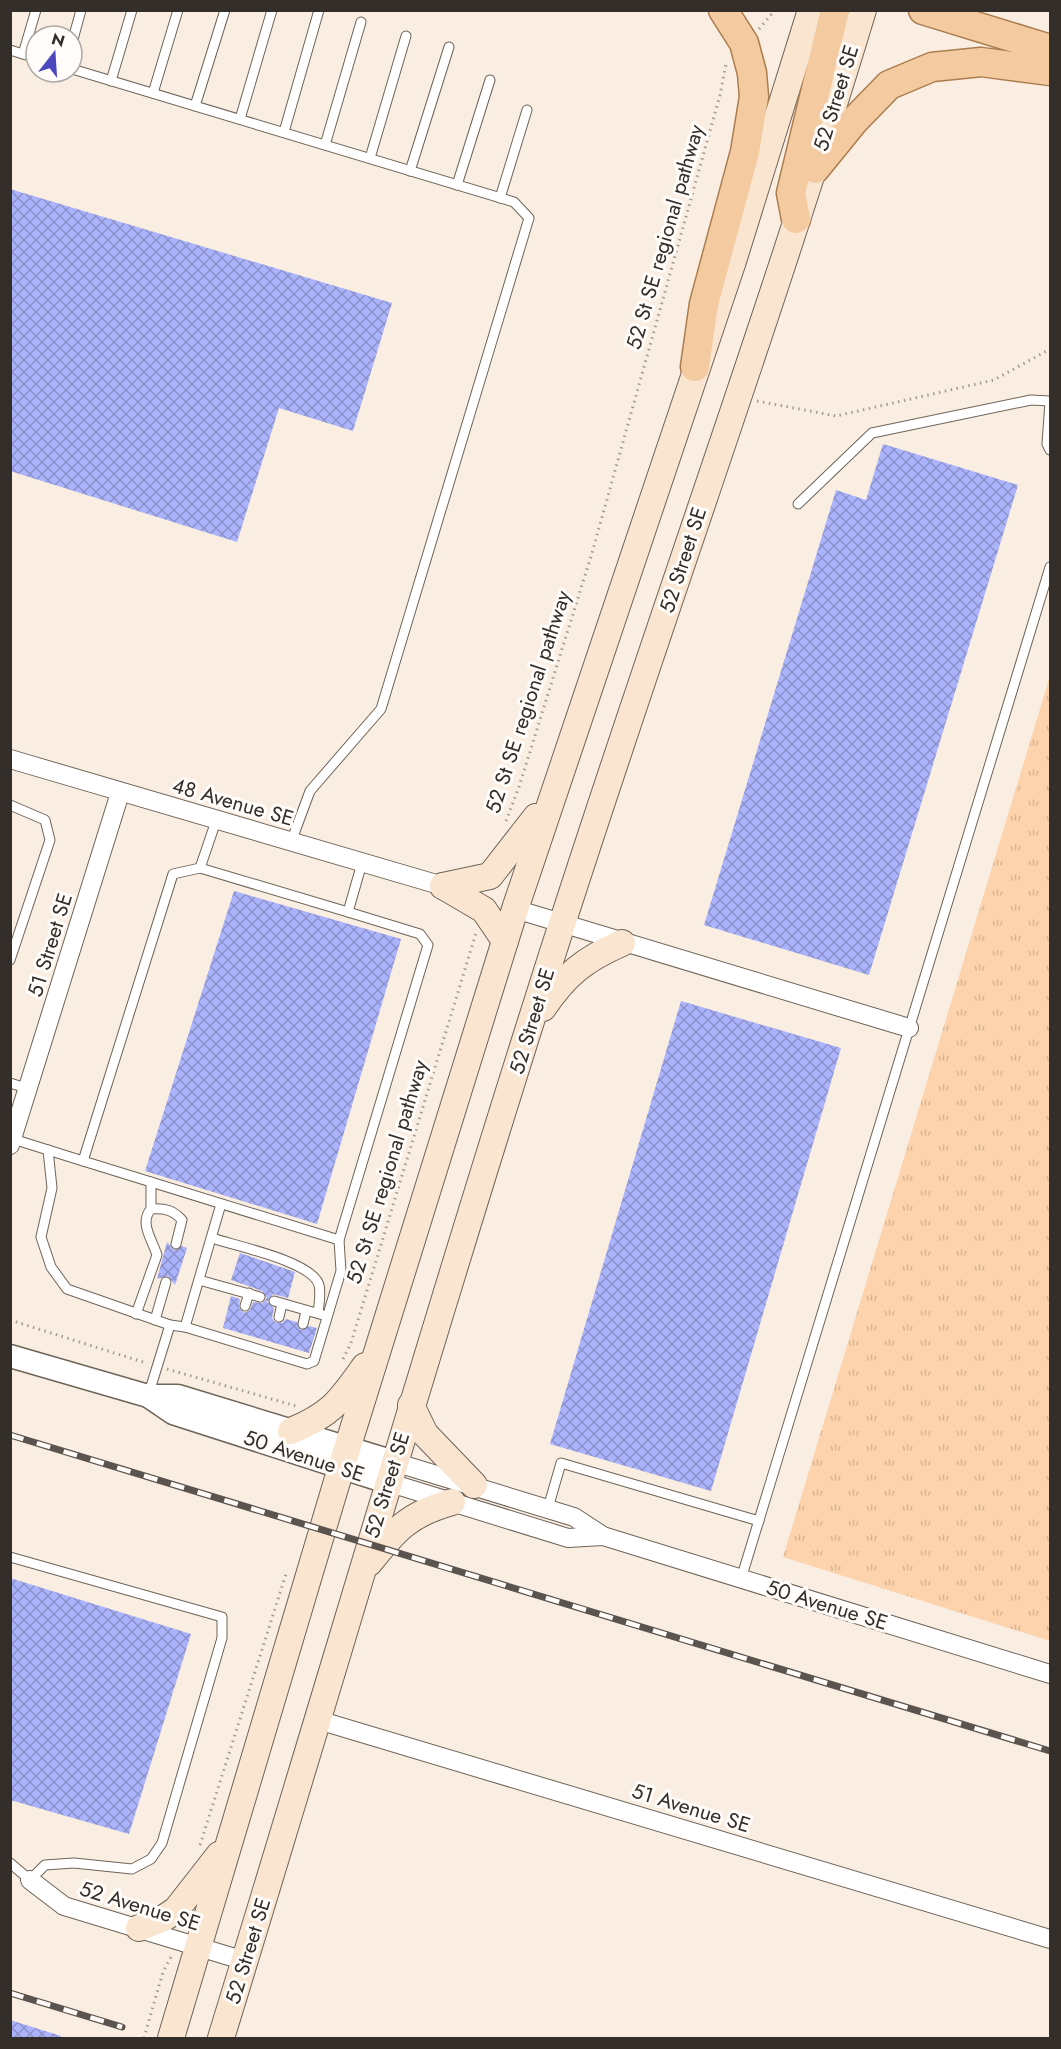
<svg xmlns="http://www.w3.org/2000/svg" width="1061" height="2049" font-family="Jost,sans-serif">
<defs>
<pattern id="grass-tufts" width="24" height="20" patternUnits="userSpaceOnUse" patternTransform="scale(1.5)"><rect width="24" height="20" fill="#fcd3ac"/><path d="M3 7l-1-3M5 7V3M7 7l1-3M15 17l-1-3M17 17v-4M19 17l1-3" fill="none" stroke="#d8b594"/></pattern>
<pattern id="building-cross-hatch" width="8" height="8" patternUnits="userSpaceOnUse" patternTransform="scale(1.5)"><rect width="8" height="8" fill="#aab3fb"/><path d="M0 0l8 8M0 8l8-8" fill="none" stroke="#8b92cb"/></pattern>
</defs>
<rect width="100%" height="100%" fill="#faede1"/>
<!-- grass -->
<polygon fill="url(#grass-tufts)" points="1050,676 1050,1641 783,1557"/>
<!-- building -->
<g fill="url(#building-cross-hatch)">
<polygon points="10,189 392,303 353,431 279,408 237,542 10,471"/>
<polygon points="883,444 1018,485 869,975 704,925 836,490 866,500"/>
<polygon points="234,891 401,939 317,1224 145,1171"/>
<polygon points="681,1001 841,1048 711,1491 550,1444"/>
<polygon points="167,1242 174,1250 182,1246 187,1248 175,1285 168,1276 157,1279"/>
<polygon points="240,1253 295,1272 288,1298 273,1294 267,1302 274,1308 272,1318 275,1322 282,1323 286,1319 297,1322 301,1330 309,1326 317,1328 309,1353 223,1328 231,1296 240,1299 239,1308 244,1313 250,1310 253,1302 262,1303 267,1298 262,1291 231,1280"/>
<polygon points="10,1578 191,1634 129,1834 10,1800"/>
<polygon points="10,2020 61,2036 61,2038 10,2038"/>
</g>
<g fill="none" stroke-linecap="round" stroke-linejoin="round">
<defs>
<g id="service">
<polyline points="72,43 81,10"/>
<polyline points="10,50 36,58"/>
<polyline points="23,54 36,10"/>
<polyline points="72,69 514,202 529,218 381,709 310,791 291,842"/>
<polyline points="111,81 132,10"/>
<polyline points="153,93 178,10"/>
<polyline points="195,106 225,10"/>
<polyline points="240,119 272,10"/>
<polyline points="284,132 319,10"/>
<polyline points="325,145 361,22"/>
<polyline points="370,158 406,36"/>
<polyline points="410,171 449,47"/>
<polyline points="457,185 490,80"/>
<polyline points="500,198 527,110"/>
<polyline points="1050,402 1047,444 1050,450"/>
<polyline points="798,504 872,433 1031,400 1050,401"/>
<polyline points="10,805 45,820 50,840 10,960"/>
<polyline points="216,821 200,868 348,912 362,863"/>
<polyline points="200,868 173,874 83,1161 339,1240 428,945 420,934 348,912"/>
<polyline points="10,1083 29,1089"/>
<polyline points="13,1139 83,1161"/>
<polyline points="48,1150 52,1188 41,1237 51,1267 67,1289 170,1325"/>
<polyline points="151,1182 151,1209"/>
<path d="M212,1238C235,1246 312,1261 319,1285C321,1293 319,1305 318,1313"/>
<polyline points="199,1280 260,1297"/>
<polyline points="274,1301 323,1315"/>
<polyline points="245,1306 249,1293"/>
<path d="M136,1314L157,1255C152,1239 139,1223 151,1209C165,1208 173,1210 182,1220L176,1244"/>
<polyline points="279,1317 282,1304"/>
<polyline points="155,1320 166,1282"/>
<polyline points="303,1324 306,1311"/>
<polyline points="185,1327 307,1364 314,1361 341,1271 339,1240"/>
<polyline points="148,1396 170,1325 185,1327 221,1204"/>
<polyline points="548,1508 561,1463 759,1521"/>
<polyline points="10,1557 222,1617 222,1638 162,1843 151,1859 132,1869 74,1863 45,1865 30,1880 10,1863"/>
<polyline points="741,1579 1050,567"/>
</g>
<g id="minor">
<polyline points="10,759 443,886"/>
<polyline points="515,909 909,1028"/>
<polyline points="10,1145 120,793"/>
<polyline points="394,1462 574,1517 603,1536 1050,1674"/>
<polyline points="387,1482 568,1538 603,1536"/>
<polyline points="318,1720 1050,1939"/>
<polyline points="30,1880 64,1906 245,1961"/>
</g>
<g id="tertiary">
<polyline points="10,1356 148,1396 178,1396 394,1462"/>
<polyline points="148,1396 173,1413 387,1482"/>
</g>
<g id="secondary">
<polyline points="443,886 490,876 536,817"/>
<polyline points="443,886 484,910 505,941"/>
<path d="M543,1008C566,974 585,959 622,943"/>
<polyline points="411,1405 425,1434 474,1485"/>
<path d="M291,1431C332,1414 340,1401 365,1366"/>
<path d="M369,1563C396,1529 409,1514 452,1502"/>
<polyline points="139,1928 164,1918 176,1910 219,1855"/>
<polyline points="171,2038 341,1468 515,909 733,261 811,10"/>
<path d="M221,2038C335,1667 443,1294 562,924C660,619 770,317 863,10"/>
</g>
<g id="primary">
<polyline points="923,10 1050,49"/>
<polyline points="815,169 854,121 889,85 932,67 981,62 1050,71"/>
<polyline points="796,219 791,193 835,10"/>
<polyline points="695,367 704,304 745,152 754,97 752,73 744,43 723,10"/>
</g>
</defs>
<!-- service casing -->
<use href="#service" stroke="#6f6459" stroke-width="11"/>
<!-- minor casing -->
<use href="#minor" stroke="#6f6459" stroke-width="20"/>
<!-- tertiary casing -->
<use href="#tertiary" stroke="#6f6459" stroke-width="25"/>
<!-- secondary casing -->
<use href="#secondary" stroke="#6f6459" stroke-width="28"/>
<!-- primary casing -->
<use href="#primary" stroke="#ab7d4f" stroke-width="31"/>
<!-- path -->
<g stroke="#a59b92" stroke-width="3" stroke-dasharray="1.5 4.5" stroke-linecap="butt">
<polyline points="759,29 775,10"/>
<polyline points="757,401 836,416 994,380 1050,349"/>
<polyline points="506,821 519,787 592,553 720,95 726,64"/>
<polyline points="10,1320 146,1363"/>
<polyline points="343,1359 351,1343 476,933"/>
<polyline points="167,1369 296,1406"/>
<polyline points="200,1845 286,1574"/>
<polyline points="144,2038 163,1972 172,1955"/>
</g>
<!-- service -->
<use href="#service" stroke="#fff" stroke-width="9"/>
<!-- minor -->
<use href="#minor" stroke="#fff" stroke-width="18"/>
<!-- tertiary -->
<use href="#tertiary" stroke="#fff" stroke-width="22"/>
<!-- secondary -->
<use href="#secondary" stroke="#f9e5d0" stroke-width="26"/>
<!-- primary -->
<use href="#primary" stroke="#f4cba1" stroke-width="28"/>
<defs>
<g id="rail">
<polyline points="10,1435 1050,1751"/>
<polyline points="10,1993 122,2027"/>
</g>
</defs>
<!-- rail casing -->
<use href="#rail" stroke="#5b544e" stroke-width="7"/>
<!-- rail -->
<use href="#rail" stroke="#fffcf9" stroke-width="4.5" stroke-dasharray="14" stroke-linecap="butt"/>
</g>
<g text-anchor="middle" stroke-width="6" stroke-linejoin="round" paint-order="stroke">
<!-- street labels -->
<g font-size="21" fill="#332e29" stroke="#fffcf9">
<text transform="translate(836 98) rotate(-73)" y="7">52 Street SE</text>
<text transform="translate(665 237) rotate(-74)" y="7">52 St SE regional pathway</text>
<text transform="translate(683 560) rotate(-72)" y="7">52 Street SE</text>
<text transform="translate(528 702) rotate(-72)" y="7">52 St SE regional pathway</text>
<text transform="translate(233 802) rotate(16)" y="7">48 Avenue SE</text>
<text transform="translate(50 945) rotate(-73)" y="7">51 Street SE</text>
<text transform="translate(532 1021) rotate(-73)" y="7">52 Street SE</text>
<text transform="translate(387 1172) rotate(-73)" y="7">52 St SE regional pathway</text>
<text transform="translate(304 1456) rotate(18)" y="7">50 Avenue SE</text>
<text transform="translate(387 1485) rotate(-73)" y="7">52 Street SE</text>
<text transform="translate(827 1605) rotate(17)" y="7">50 Avenue SE</text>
<text transform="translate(691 1808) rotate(17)" y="7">51 Avenue SE</text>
<text transform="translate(140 1906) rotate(17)" y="7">52 Avenue SE</text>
<text transform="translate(248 1951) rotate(-73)" y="7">52 Street SE</text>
</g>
</g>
<!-- border -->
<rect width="1061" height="2049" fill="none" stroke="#332e29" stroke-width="24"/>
<!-- north arrow -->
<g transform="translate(54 54) rotate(17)"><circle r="28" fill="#fffcf9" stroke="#adaaa6" stroke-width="1.5"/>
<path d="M0-4.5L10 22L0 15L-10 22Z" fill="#4b48be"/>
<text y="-9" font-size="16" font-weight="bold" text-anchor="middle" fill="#332e29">N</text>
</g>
</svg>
